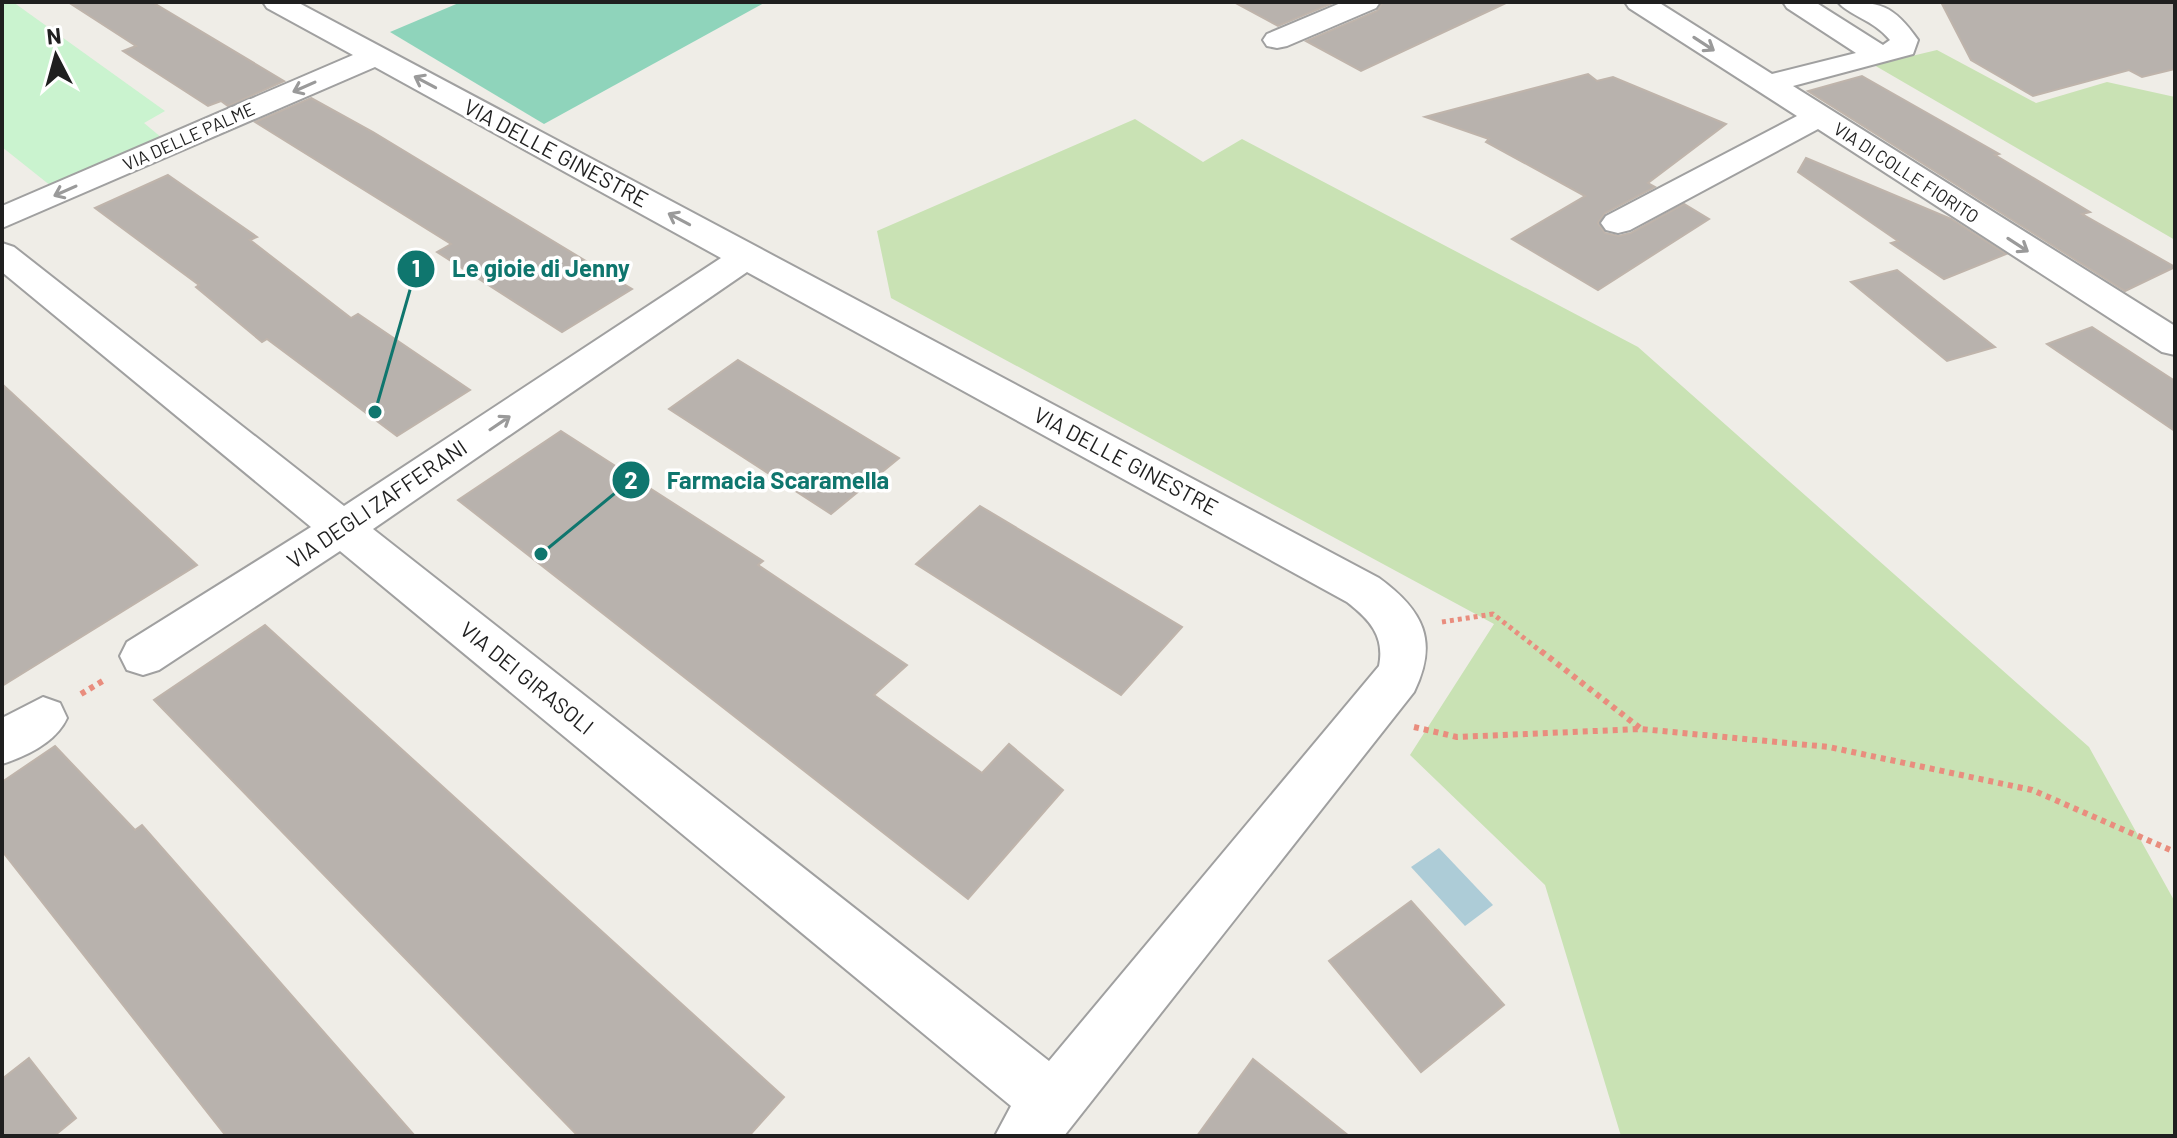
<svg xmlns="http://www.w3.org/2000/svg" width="2177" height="1138" font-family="Barlow,sans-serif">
<rect width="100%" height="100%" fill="#efede7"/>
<!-- grass -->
<g fill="#c9e2b4">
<polygon points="1937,50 2036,103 2107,82 2175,97 2175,240 1874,65"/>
<polygon points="1135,119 1203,162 1242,139 1638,347 2089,747 2175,902 2175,1136 1621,1136 1545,885 1410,755 1494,624 891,298 877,231"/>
</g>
<!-- park -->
<polygon fill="#caf3cf" points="2,2 13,2 165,111 144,123 162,138 51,186 2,147"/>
<!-- pitch -->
<polygon fill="#8fd4bb" points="461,2 766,2 544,124 390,32"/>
<!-- water -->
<polygon fill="#adccd7" points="1439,848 1493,905 1465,926 1411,867"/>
<!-- building -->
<g fill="#b8b2ad" stroke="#bfb4ab" stroke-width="2">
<polygon points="68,2 152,2 284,81 228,106 221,101 208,106 123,51 136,46"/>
<polygon points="1234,2 1335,2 1278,26"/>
<polygon points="1383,2 1508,2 1361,71 1306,41 1377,11"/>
<polygon points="1941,2 2175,2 2175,69 2142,77 2129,70 2033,96 1971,60"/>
<polygon points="1588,74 1597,81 1613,77 1726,124 1648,183 1655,187 1605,213 1598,223 1605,233 1619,236 1631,233 1684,204 1709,219 1598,290 1512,239 1585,196 1486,142 1489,139 1425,117"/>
<polygon points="1862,76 1999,154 1995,155 2090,212 2082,214 2175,267 2125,291 1808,91"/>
<polygon points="311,98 373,132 632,289 562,332 437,252 451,244 255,122"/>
<polygon points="1806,158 1951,219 2006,254 1944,279 1891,243 1898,241 1798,172"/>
<polygon points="168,175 257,237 250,240 351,318 358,314 470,390 397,436 267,339 262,342 196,287 199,285 95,208"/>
<polygon points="1897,270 1995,347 1947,361 1851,282"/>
<polygon points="2092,327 2175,381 2175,431 2047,344"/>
<polygon points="738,360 899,458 831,514 669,409"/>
<polygon points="2,384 197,565 2,686"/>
<polygon points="561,431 763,561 758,565 907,665 874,695 982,773 1009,744 1063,790 968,899 458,500"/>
<polygon points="980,506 1182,627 1121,695 916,564"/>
<polygon points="265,625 784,1097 749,1136 578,1136 154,700"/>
<polygon points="55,746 135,830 142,825 415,1136 226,1136 2,851 2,782"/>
<polygon points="1411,901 1504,1005 1421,1072 1329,961"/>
<polygon points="29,1058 76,1118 54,1136 2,1136 2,1079"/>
<polygon points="1253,1059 1349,1136 1197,1136"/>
</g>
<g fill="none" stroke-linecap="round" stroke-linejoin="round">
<defs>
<g id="minor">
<path d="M263,2H297L1379,578C1423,610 1439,641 1414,692L1064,1136H995L1011,1106L340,551L159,670L143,675L127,670L120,656L127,642L311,527L2,272V243L14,247L344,506L721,258L375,67L2,228V206L353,55L267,8ZM747,272L1347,602C1370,620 1385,636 1379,666L1049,1061L373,529Z"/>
<polygon points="1343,2 1380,2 1376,8 1287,46 1277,48 1267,46 1263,40 1267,34"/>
<path d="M1625,2H1658L1772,74L1856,53L1787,8L1783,2H1815L1883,45L1890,40C1874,20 1848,15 1838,2C1880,2 1893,4 1918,40L1913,54L1793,86L2175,326V355L2162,352L1818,129L1630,230L1618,233L1606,230L1601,223L1606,216L1797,116L1629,8Z"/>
<path d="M43,697L60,703L67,718C56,742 27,756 2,764V718Z"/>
</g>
</defs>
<!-- minor casing -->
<use href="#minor" stroke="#a0a0a0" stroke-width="4"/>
<!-- path-far1 -->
<polyline stroke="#e98d7e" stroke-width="5" stroke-dasharray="4 4" stroke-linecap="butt" points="1442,622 1493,614 1543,653"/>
<!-- path -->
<g stroke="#e98d7e" stroke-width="6" stroke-dasharray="5 5" stroke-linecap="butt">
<polyline points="1541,651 1640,728"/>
<polyline points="81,694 106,679"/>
<polyline points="1414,727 1457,737 1641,729 1829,747 2032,790 2175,852"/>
</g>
<!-- minor -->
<use href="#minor" fill="#fff" fill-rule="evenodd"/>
</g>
<!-- one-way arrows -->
<defs><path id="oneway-shaft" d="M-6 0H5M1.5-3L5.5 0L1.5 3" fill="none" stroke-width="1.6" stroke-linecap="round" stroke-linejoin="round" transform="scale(2)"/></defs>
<g stroke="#9a9a9a">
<use href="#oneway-shaft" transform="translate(1704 44) rotate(33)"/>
<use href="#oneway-shaft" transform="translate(425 82) rotate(-152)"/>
<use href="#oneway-shaft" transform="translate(304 87) rotate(156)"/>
<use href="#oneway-shaft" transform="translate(65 191) rotate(156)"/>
<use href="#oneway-shaft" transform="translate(679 219) rotate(-152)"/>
<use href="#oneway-shaft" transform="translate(2018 245) rotate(33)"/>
<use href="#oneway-shaft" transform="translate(500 423) rotate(-34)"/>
</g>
<g text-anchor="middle" stroke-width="7" stroke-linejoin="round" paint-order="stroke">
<!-- far-street labels -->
<g font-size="18" fill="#1f1f1f" stroke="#fff">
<text transform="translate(189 137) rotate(-24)" y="6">VIA DELLE PALME</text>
<text transform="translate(1906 173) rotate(33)" y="6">VIA DI COLLE FIORITO</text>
</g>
<!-- street labels -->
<g font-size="22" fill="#1f1f1f" stroke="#fff">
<text transform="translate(556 153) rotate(28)" y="8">VIA DELLE GINESTRE</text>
<text transform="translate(1126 461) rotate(28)" y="8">VIA DELLE GINESTRE</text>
<text transform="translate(377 504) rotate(-34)" y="8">VIA DEGLI ZAFFERANI</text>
<text transform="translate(527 678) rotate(39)" y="8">VIA DEI GIRASOLI</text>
</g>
</g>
<!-- callouts -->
<path fill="none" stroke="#0f766e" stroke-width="3" d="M375 412L416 269M541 554L631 480"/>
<g fill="#0f766e" stroke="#fff" stroke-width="3">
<circle cx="375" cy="412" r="8"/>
<circle cx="541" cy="554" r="8"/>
<circle cx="416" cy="269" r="20"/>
<circle cx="631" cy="480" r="20"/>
</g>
<g font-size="24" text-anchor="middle" font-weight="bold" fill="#fff">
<text x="416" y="277">1</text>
<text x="631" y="489">2</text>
</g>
<g font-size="24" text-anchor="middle" font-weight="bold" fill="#0f766e" stroke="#fff" stroke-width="7" stroke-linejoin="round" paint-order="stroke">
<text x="541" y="277">Le gioie di Jenny</text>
<text x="778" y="489">Farmacia Scaramella</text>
</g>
<!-- border -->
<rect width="2177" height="1138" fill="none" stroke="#1f1f1f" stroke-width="8"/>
<!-- north arrow -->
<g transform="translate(56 56) rotate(354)" stroke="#ffffff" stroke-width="6" paint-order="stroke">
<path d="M0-6L14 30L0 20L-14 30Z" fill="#1f1f1f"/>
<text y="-12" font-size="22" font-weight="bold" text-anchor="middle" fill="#1f1f1f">N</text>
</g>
</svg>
